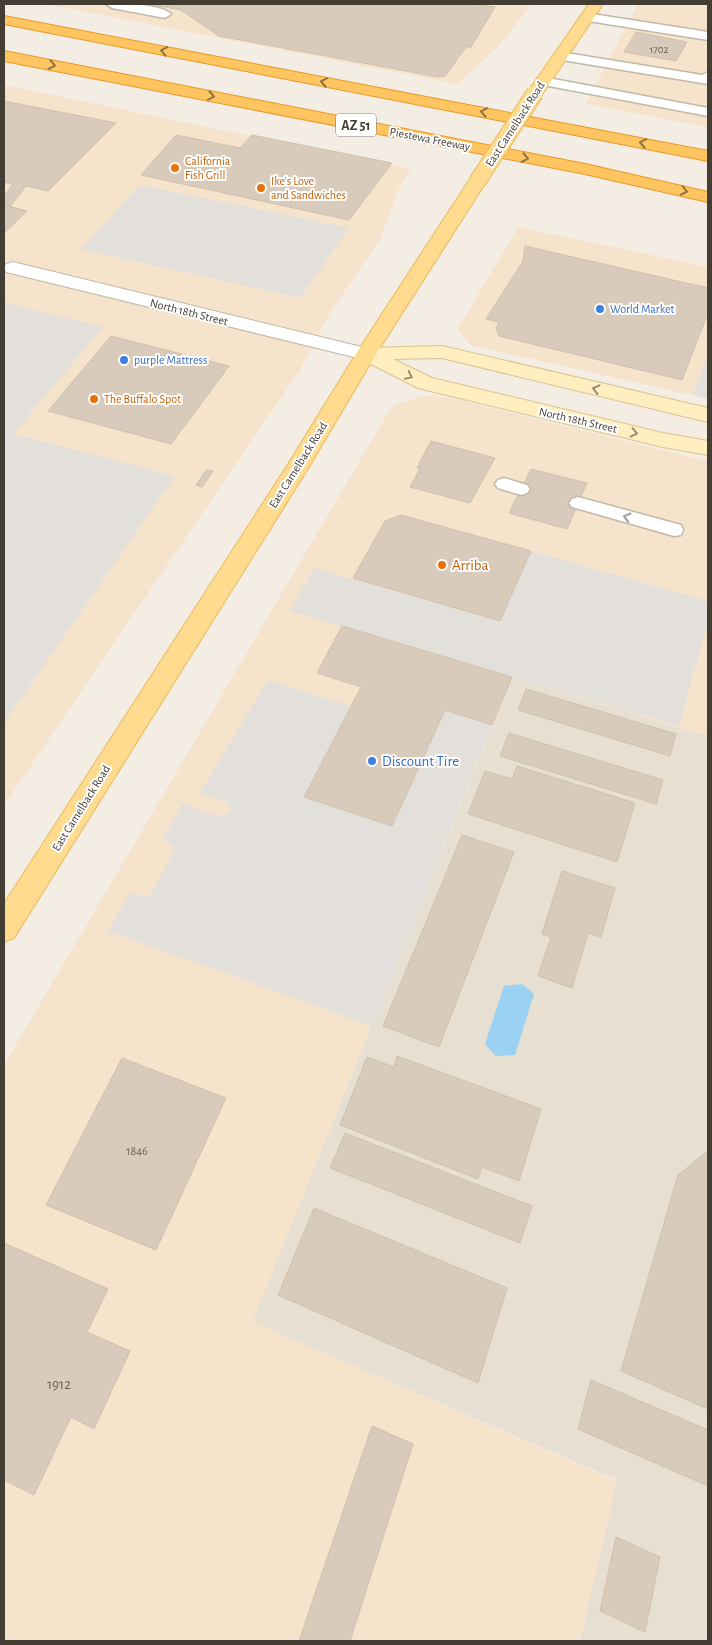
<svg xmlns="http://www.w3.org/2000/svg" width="712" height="1645" font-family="'Alegreya Sans',sans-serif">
<rect width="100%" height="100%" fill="#f3ede3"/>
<!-- residential -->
<polygon fill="#e7dfd1" points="512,677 708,736 708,1641 580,1641 617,1480 252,1322"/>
<!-- commercial -->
<g fill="#f6e3cc">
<polygon points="46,4 532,4 499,46 457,84"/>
<polygon points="638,4 708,4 708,127 586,104"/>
<polygon points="4,85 411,169 399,188 380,240 333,308 299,371 4,805"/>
<polygon points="518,227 708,267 708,357 692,395 470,345 458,329"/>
<polygon points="423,396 436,396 462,401 708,461 708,736 512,677 252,1322 617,1481 580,1641 4,1641 4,1065 385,418 393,407 400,403"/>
</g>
<!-- parking -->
<g fill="#e3e0dc">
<polygon points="140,185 349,228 300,298 81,249"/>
<polygon points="4,303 103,327 13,434 175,476 4,723"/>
<polygon points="708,357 708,399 692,395"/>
<polygon points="531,551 708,601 708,621 679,726 290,611 314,568 500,621"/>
<polygon points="268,680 351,706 304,797 392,826 445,710 492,725 372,1026 108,931 130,893 149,897 175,849 163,840 182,804 220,817 231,812 227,802 200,793"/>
</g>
<!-- water -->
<polygon fill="#9bd2f4" points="522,984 534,994 515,1055 496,1056 485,1044 504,986"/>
<!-- building -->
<g fill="#d8cbbb" stroke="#d0c0ab">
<polygon points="149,4 471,4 495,7 471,47 466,47 445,76 438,77 219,36 181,10"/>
<polygon points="636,32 687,42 676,61 624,52"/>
<polygon points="4,101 116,123 48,191 26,186 10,207 4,205 4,196 13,184 4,182"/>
<polygon points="176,135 240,148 252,135 392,163 349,220 141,175"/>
<polygon points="4,205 27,211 4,233"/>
<polygon points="525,246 708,288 708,313 682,380 499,336 496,328 499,322 486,319 523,261"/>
<polygon points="111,336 229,366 171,444 48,411"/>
<polygon points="431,441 495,458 470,503 410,487 420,469 417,468"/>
<polygon points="531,469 587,483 567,529 509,513"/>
<polygon points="206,470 213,471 202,487 196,485"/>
<polygon points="401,515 531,551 500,621 353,578 385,521"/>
<polygon points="342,626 512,677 492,725 445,710 392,826 304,797 361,687 317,673"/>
<polygon points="526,689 676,734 670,756 518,710"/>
<polygon points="509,733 663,780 656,804 500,756"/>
<polygon points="517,766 635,803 617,862 468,814 485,771 512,779"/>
<polygon points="462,835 514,852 439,1047 383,1026"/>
<polygon points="562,871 615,888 601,937 588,933 572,988 538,976 551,937 542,934"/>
<polygon points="397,1056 541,1109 519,1181 482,1167 478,1179 340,1125 367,1057 394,1067"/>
<polygon points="122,1058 226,1098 156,1250 46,1205"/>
<polygon points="345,1133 532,1206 520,1243 330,1168"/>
<polygon points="708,1151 708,1409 621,1371 678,1175"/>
<polygon points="314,1208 507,1288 478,1383 278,1295"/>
<polygon points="4,1243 108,1289 87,1332 130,1351 94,1429 71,1417 34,1495 4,1480"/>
<polygon points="591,1380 708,1430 708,1486 578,1429"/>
<polygon points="372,1426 413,1444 350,1641 299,1641"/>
<polygon points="616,1537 660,1557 645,1632 600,1611"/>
</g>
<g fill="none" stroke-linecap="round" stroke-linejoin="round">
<defs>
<g id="service">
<path d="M106,4C120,3 161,4 171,14L165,18L112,8Z"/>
<polygon points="586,13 708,32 708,40 582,20 580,17"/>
<polygon points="560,52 702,75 708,72 708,84 556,59 554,56"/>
<polygon points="543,77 708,108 708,116 538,84 537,81 538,78"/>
<polygon points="504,478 527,485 530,489 527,493 521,495 498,488 495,484 498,480"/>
<polygon points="578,497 681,525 683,530 681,535 674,536 572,507 569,503 572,499"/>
</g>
<polygon id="minor" points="13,262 366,348 373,350 376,354 373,358 366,360 6,272 4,268 6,264"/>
<polygon id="secondary" points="442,346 708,408 708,422 442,358 393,359 432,378 663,433 708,441 708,455 663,447 418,388 359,358 356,354 359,350 366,348"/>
<g id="primary">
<polygon points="589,4 603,4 541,96 529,96 527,93"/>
<polygon points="477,177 483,178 486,182 376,354 307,470 14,938 4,942 4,904 287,466 356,354 468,182 471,178"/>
</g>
<g id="motorway">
<polygon points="4,16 708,151 708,161 4,24"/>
<polygon points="4,51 585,164 708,192 708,202 585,174 4,61"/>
</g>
</defs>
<!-- service casing -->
<use href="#service" stroke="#c1b8a8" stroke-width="3"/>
<!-- minor casing -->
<use href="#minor" stroke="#c1b8a8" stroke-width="2"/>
<!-- secondary casing -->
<use href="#secondary" stroke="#d9c392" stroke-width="2"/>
<!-- primary casing -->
<use href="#primary" stroke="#e9b95a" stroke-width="2"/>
<!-- motorway casing -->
<use href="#motorway" stroke="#e59a2a" stroke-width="2"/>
<!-- service -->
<use href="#service" fill="#fff" fill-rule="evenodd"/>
<!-- minor -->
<use href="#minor" fill="#fff" fill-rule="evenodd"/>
<!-- secondary -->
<use href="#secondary" fill="#ffeec0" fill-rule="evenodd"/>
<!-- primary -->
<use href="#primary" fill="#ffdb8f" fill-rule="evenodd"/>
<!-- motorway -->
<use href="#motorway" fill="#ffc561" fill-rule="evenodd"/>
<defs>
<polyline id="primary-bridge" points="477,182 535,93"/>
</defs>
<!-- primary-bridge casing -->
<use href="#primary-bridge" stroke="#e9b95a" stroke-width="18" stroke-linecap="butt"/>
<!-- primary-bridge -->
<use href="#primary-bridge" stroke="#ffdb8f" stroke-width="16"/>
</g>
<!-- one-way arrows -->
<defs><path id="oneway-chevron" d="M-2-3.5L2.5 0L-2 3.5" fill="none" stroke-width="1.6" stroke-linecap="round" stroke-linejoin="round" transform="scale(1.25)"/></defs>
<g stroke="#8f7345">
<use href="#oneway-chevron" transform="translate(164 51) rotate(-169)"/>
<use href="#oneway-chevron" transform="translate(52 65) rotate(11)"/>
<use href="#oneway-chevron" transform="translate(324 82) rotate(-169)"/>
<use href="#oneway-chevron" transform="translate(211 96) rotate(11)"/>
<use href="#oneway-chevron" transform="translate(484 112) rotate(-169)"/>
<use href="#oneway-chevron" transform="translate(643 143) rotate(-169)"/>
<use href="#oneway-chevron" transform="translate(525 158) rotate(11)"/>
<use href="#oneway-chevron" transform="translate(684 191) rotate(12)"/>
</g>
<g stroke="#988d72">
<use href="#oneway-chevron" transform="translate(409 376) rotate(26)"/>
<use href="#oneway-chevron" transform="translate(596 389) rotate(-166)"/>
<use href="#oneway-chevron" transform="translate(634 433) rotate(13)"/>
</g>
<use stroke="#a29e99" href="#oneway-chevron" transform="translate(627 517) rotate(-164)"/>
<!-- markers -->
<g fill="#e8710a" stroke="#fff" stroke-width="2">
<circle cx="175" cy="168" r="5"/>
<circle cx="261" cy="188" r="5"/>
<circle cx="94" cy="399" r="5"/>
<circle cx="442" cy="565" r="5"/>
</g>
<g fill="#3f7fe0" stroke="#fff" stroke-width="2">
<circle cx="600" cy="309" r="5"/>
<circle cx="124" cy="360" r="5"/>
<circle cx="372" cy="761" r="5"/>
</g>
<g text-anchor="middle" stroke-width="4" stroke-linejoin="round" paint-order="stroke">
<!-- far-number labels -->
<g font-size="11" fill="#696055">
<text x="659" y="53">1702</text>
</g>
<!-- far-street labels -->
<g font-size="12" fill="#443d33" stroke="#fff">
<text transform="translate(515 124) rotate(-57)" y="4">East Camelback Road</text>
<text transform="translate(430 139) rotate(11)" y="4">Piestewa Freeway</text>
<text transform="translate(189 312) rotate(14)" y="4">North 18th Street</text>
<text transform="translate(578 420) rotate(13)" y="4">North 18th Street</text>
<text transform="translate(298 465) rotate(-58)" y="4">East Camelback Road</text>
<text transform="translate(81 808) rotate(-58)" y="4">East Camelback Road</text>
</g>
<!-- far-food labels -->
<g font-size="12" fill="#c56008" stroke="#fff" text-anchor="start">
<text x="185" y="165">California<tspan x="185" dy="14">Fish Grill</tspan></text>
<text x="271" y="185">Ike's Love<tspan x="271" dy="14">and Sandwiches</tspan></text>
<text x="104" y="403">The Buffalo Spot</text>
</g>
<!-- far-shop labels -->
<g font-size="12" fill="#366cbe" stroke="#fff" text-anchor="start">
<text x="610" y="313">World Market</text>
<text x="134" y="364">purple Mattress</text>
</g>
<!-- number labels -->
<g font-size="12" fill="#696055">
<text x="137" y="1155">1846</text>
</g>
<!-- shield labels -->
<rect fill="#fff" stroke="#7c7770" stroke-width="1" x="336" y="113.5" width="40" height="23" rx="4"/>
<g font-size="14" font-weight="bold" fill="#443d33">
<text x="356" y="130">AZ 51</text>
</g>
<!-- food labels -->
<g font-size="15" fill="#c56008" stroke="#fff" text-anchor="start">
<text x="452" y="570">Arriba</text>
</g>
<!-- shop labels -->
<g font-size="15" fill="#366cbe" stroke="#fff" text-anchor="start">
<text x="382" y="766">Discount Tire</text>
</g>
<!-- near-number labels -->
<g font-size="15" fill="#696055">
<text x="59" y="1389">1912</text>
</g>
</g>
<!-- border -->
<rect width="712" height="1645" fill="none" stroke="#443d33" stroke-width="10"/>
</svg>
